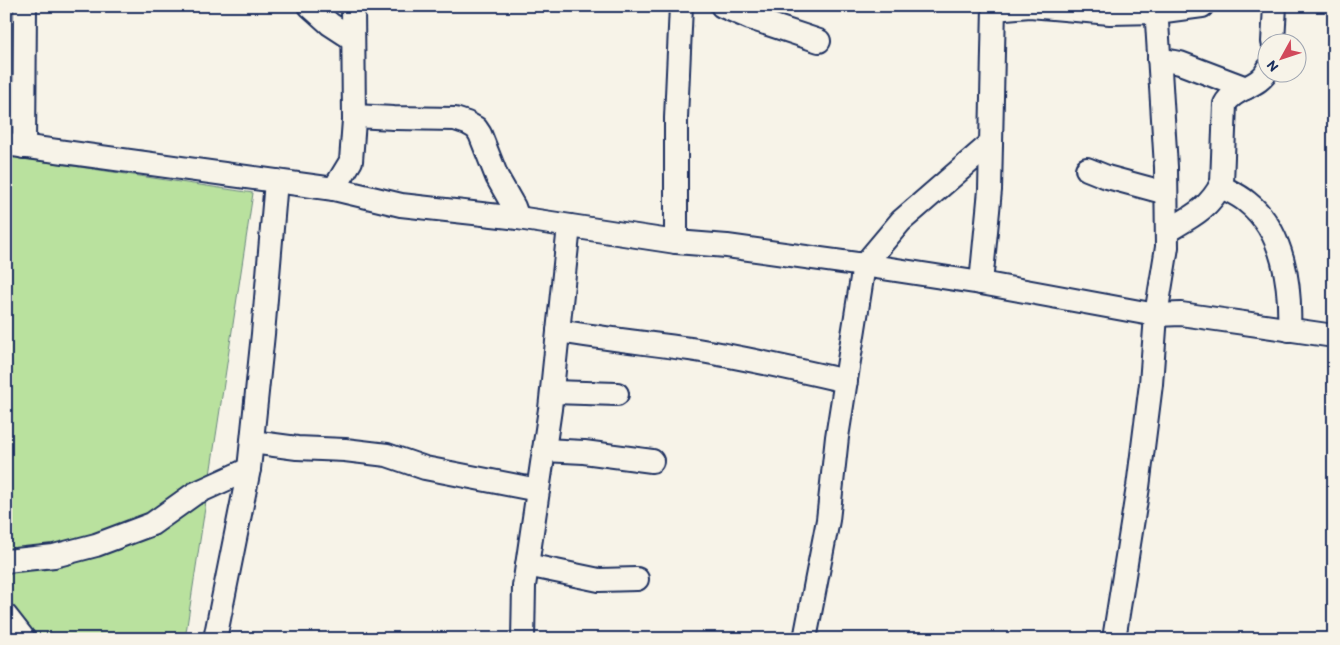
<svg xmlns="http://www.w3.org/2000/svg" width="1340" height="645" font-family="Itim,sans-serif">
<rect width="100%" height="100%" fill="#f7f3e8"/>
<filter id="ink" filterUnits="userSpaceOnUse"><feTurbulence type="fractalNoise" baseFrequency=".02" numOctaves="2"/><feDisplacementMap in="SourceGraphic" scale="10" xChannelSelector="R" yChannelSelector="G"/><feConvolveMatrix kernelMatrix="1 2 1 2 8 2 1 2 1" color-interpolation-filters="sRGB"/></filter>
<g filter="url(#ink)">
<!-- green -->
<polygon fill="#b9e19e" stroke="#6a887e" points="6,156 253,193 185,639 6,639"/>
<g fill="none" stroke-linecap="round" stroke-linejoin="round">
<defs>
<g id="minor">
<polyline points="310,6 330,24 353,39"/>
<polyline points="722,6 750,18 819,41"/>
<polyline points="994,9 1030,6 1110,13 1157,12 1202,6"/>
<polyline points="1273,42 1275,6"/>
<polyline points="1159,59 1180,63 1246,88"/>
<polyline points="354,116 394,118 455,119 467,123 476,128 480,134 497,177 514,207 518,218"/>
<polyline points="6,144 334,189 401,205 518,218 676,242 727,246 864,265 981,283 1156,315 1181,314 1334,336"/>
<polyline points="24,147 25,6"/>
<polyline points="1087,169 1107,177 1166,193"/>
<path d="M1220,186C1229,191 1239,195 1247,202C1284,231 1291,286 1289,330"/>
<polyline points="334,189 351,161 354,120 353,6"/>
<path d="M1167,231C1191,217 1209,209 1222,183L1225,104C1234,87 1260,88 1268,69"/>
<polyline points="676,242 676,118 681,6"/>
<polyline points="981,283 990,190 994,6"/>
<path d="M558,331C602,338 646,343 690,349C742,357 794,369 846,381"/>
<polyline points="552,392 617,394"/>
<polyline points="252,442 297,448 345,450 387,455 425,468 538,490"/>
<polyline points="544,450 584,452 652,461"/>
<polyline points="6,561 54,556 96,545 152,524 194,494 249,469"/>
<polyline points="527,565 599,580 637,579"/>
<polyline points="6,616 24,639"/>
<polyline points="215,639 249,469 263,334 276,181"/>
<polyline points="523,639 524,586 550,409 569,226"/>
<polyline points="805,639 828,520 837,437 864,265 901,221 991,143"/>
<polyline points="1114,639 1138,487 1151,384 1156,315 1167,247 1166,167 1156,6"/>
</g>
</defs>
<!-- minor casing -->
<use href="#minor" stroke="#1b2f5e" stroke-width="26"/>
<!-- minor -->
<use href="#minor" stroke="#f7f3e8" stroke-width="22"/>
</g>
</g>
<!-- margin -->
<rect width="1340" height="645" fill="none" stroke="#f7f3e8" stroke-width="25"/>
<rect x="12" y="12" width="1315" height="620" fill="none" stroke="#1b2f5e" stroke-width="2" filter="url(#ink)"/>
<!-- north arrow -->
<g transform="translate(1282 58) rotate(230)"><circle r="24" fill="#f7f3e8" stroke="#9fa5b1"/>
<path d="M0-4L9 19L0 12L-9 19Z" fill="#d1495b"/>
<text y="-8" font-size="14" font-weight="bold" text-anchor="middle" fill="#1b2f5e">N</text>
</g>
</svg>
